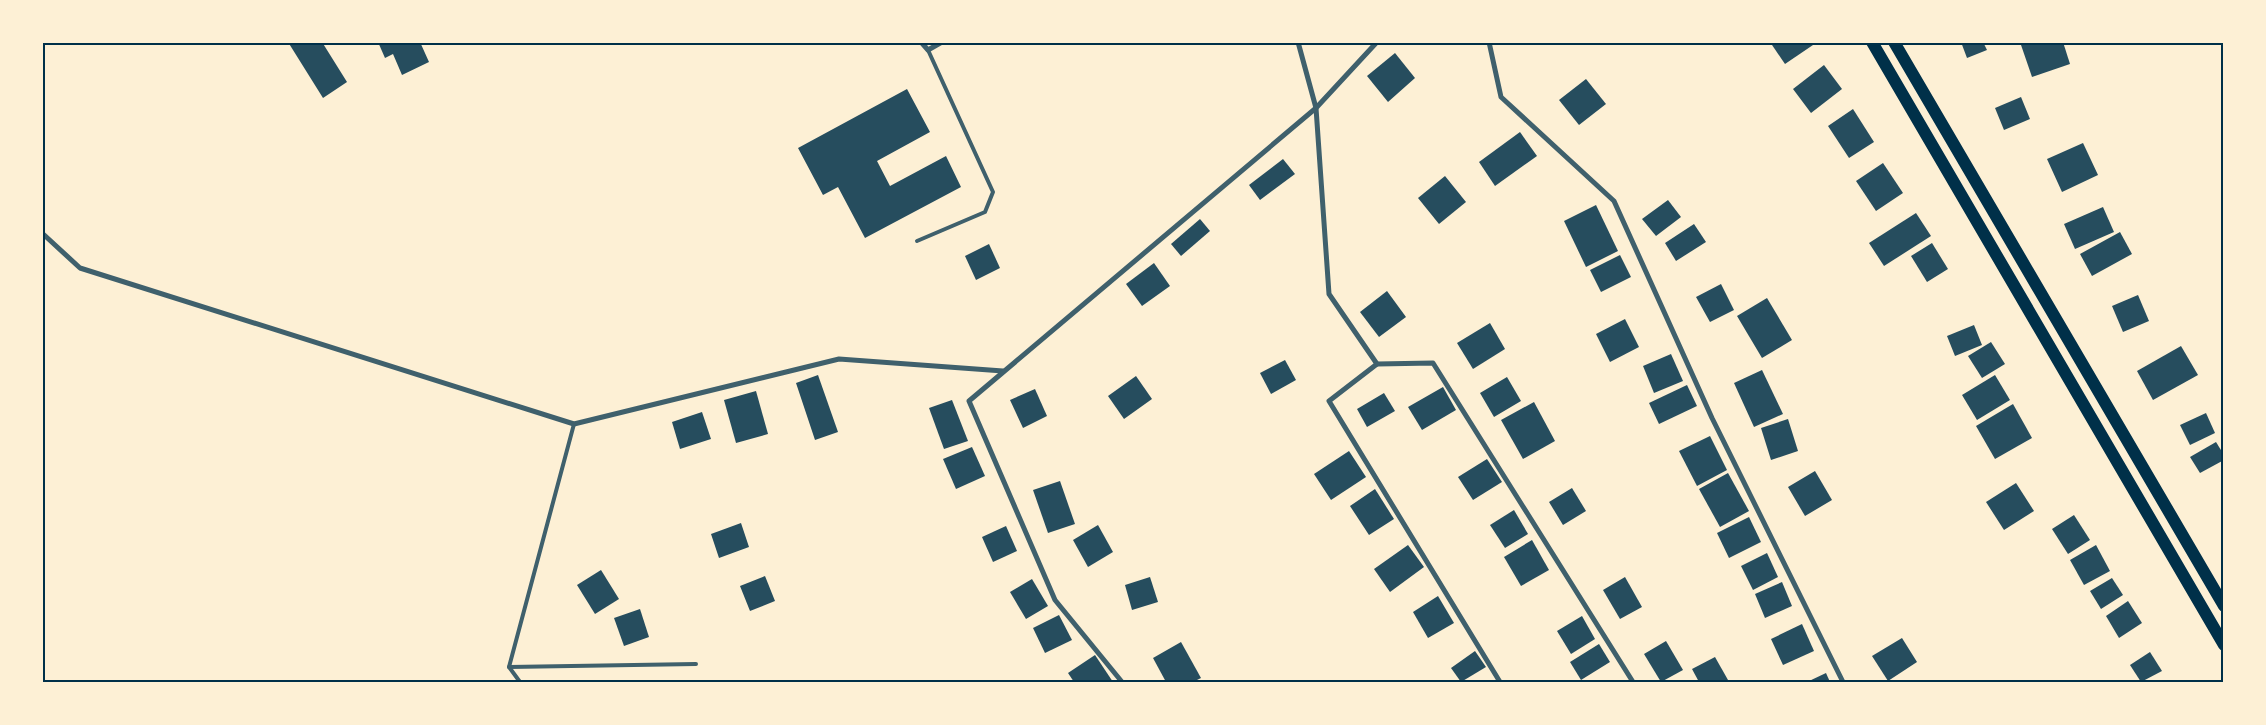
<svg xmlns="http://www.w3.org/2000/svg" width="2266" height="725" font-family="Roboto,sans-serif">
<rect width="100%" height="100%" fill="#fdf0d5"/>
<!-- building -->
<g fill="#264d5e">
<polygon points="288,42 322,42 347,82 323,98"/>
<polygon points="378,42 420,42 429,62 402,75 393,54 385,58"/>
<polygon points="1770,42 1811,42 1813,45 1785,64"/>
<polygon points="1961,42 1983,42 1987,50 1967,58"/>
<polygon points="2020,42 2063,42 2070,64 2032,77"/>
<polygon points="1395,53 1415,78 1388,102 1367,76"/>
<polygon points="1824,65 1842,89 1811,113 1793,89"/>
<polygon points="1586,79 1606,104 1579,125 1559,100"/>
<polygon points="907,89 930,132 877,161 890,186 946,156 961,187 865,238 838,187 823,195 798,148"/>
<polygon points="2021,97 2030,119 2004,130 1995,108"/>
<polygon points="1853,109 1874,142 1849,158 1828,126"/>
<polygon points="1520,132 1537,156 1495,186 1479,162"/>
<polygon points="2083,143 2098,175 2062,192 2047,159"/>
<polygon points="1283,159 1295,174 1260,200 1249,185"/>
<polygon points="1883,163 1903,193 1876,211 1856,181"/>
<polygon points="1445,176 1466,202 1439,224 1418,198"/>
<polygon points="1668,200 1681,217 1656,236 1642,219"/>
<polygon points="1596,205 1618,251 1586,267 1564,221"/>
<polygon points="2103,207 2114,232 2075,249 2064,224"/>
<polygon points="1916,213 1931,236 1884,266 1869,243"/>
<polygon points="1200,219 1210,231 1181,256 1171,244"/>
<polygon points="1694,224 1706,242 1676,261 1665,243"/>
<polygon points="2120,232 2132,254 2092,276 2080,254"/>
<polygon points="1932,243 1948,269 1927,282 1911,256"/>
<polygon points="989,244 1000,268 976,280 965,256"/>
<polygon points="1620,255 1631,277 1601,292 1590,270"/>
<polygon points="1154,263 1170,286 1142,306 1126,284"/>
<polygon points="1721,284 1734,310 1710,322 1696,297"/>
<polygon points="1387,291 1406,317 1379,337 1360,312"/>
<polygon points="2138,295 2149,321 2123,332 2112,306"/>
<polygon points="1767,298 1792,340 1762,358 1737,316"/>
<polygon points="1625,319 1639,347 1610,362 1596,334"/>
<polygon points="1490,323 1505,349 1473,369 1457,343"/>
<polygon points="1974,325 1982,345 1955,356 1947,336"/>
<polygon points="1991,342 2005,364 1982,378 1968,356"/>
<polygon points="2181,346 2198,375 2153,400 2137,371"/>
<polygon points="1671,354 1683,381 1654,393 1643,366"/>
<polygon points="1285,360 1296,380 1271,394 1260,373"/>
<polygon points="1762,370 1783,414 1754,427 1734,383"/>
<polygon points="818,375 838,432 815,440 796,383"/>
<polygon points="1995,375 2010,400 1977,420 1962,395"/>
<polygon points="1136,376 1152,399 1124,419 1108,396"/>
<polygon points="1507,377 1521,401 1494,417 1480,393"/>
<polygon points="1687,385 1697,406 1659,424 1649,403"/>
<polygon points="1443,387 1456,410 1422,430 1408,407"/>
<polygon points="1035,389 1047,416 1023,428 1010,400"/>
<polygon points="756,391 768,434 736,443 724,400"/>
<polygon points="1384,393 1395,411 1367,427 1357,409"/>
<polygon points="952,400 968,441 944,449 929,408"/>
<polygon points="1534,402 1555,441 1523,459 1501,420"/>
<polygon points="2013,404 2032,438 1995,459 1976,426"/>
<polygon points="702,412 711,439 680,449 672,422"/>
<polygon points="2206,413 2215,433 2190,445 2180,425"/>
<polygon points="1788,419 1798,451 1771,460 1761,428"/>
<polygon points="1710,436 1727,470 1697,486 1679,451"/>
<polygon points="2216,442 2224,455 2224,460 2200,473 2190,457"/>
<polygon points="972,447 985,476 956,489 943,459"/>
<polygon points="1349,451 1366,477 1331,500 1314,474"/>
<polygon points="1487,459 1502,482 1473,500 1458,477"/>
<polygon points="1815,471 1832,500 1805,516 1788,487"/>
<polygon points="1728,473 1749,511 1720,527 1699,489"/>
<polygon points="1060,481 1075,524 1048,533 1033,490"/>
<polygon points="2016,483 2034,511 2004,530 1986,502"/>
<polygon points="1572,488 1586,511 1563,525 1549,502"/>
<polygon points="1375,489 1394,519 1369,535 1350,506"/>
<polygon points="1514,510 1528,534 1505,548 1490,525"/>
<polygon points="2074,515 2090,540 2068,554 2052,529"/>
<polygon points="1749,517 1761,542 1729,558 1717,533"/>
<polygon points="741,523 749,547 719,558 711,534"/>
<polygon points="1098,525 1113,552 1088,567 1073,540"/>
<polygon points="1006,526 1017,551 993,562 982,537"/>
<polygon points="1532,540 1549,570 1521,586 1504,557"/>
<polygon points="1408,545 1424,567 1390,592 1374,569"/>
<polygon points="2096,545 2110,571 2084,585 2070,560"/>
<polygon points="1767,553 1778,577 1753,590 1741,566"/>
<polygon points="601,570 619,599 595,614 577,585"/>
<polygon points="765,576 775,601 750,611 740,586"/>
<polygon points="1150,577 1158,602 1132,610 1125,585"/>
<polygon points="1625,577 1642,607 1620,619 1603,590"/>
<polygon points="2112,578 2123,595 2101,609 2090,591"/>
<polygon points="1032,579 1048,606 1026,619 1010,592"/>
<polygon points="1782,582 1792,606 1765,618 1755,594"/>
<polygon points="1438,596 1454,623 1428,638 1413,612"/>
<polygon points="2128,601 2142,623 2119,638 2106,616"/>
<polygon points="640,609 649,637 624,646 614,618"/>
<polygon points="1059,615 1072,640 1045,653 1033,628"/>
<polygon points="1582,616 1595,639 1571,654 1557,631"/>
<polygon points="1802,624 1814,651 1783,665 1771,639"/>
<polygon points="1902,638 1917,662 1888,681 1872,656"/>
<polygon points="1666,641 1683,670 1661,682 1644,654"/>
<polygon points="1181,642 1201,678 1193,682 1166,682 1153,658"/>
<polygon points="1599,644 1610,662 1581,680 1570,662"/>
<polygon points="1475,651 1486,667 1461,682 1451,668"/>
<polygon points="2150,652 2162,671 2141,682 2130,665"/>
<polygon points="1095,655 1113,682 1074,682 1068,673"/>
<polygon points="1715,657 1728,680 1724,682 1699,682 1692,669"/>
<polygon points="1826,673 1830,682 1807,682"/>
</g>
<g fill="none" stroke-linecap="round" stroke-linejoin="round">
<!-- service -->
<g stroke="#3f606c" stroke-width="4">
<polyline points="917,241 985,212 993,192 928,50"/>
<polyline points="509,667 696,664"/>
<polyline points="520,682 509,667 574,424"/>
</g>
<!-- minor -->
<g stroke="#3f606c" stroke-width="5">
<polyline points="921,42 928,50 942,42"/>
<polyline points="1298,42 1316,108 1329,294 1377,364 1433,363 1633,682"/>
<polyline points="1489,42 1501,97 1614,201 1712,418 1843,682"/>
<polyline points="42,233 80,268 574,424 839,359 1003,371"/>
<polyline points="1377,364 1329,401 1500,682"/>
<polyline points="1122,682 1055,600 969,401 1316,108 1377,42"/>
</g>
<!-- primary -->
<g stroke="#003049" stroke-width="12">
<polyline points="1872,42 2224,645"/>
<polyline points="1894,42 2224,606"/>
</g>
</g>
<!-- border -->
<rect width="2266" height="725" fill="none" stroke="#fdf0d5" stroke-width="88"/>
<rect x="44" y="44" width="2178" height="637" fill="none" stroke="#003049" stroke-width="2"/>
</svg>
